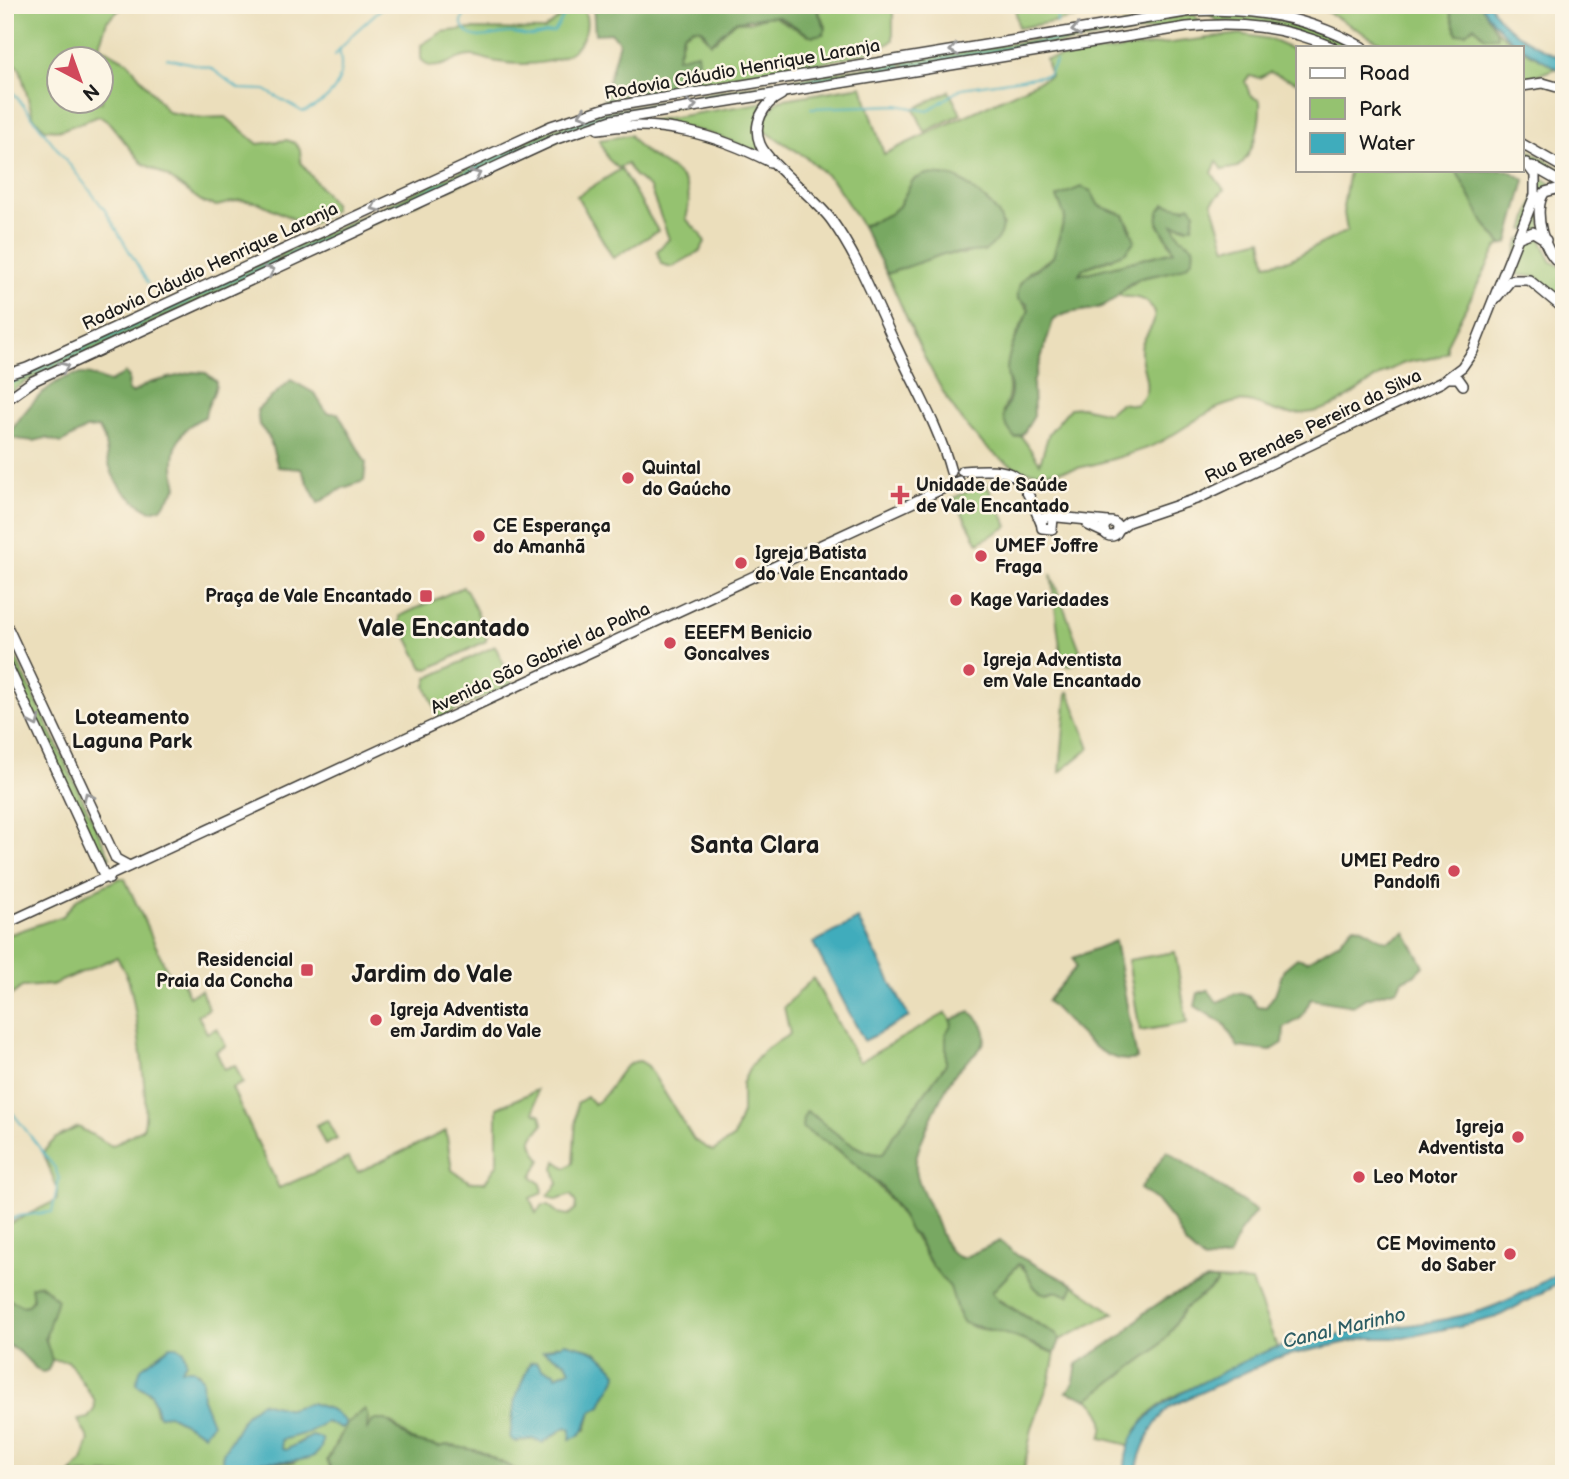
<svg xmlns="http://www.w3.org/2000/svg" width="1569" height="1479" font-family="'Balsamiq Sans',sans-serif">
<rect width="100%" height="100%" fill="#fcf5e5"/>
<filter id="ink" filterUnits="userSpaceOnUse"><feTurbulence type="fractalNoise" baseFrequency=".0143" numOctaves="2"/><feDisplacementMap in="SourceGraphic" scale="14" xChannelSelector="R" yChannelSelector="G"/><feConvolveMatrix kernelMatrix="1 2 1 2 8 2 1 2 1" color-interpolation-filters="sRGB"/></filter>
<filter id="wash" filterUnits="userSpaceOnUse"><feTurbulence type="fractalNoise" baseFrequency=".00686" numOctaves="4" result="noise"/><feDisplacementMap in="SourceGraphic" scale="28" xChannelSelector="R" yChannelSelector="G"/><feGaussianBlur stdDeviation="1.57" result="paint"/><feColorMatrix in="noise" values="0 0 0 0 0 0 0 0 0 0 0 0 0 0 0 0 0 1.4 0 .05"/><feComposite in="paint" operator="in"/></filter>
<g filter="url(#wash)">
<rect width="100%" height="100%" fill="#ebdebb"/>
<!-- green -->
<g fill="#95c270" stroke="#586f46" stroke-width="2" fill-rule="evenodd">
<path d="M5,5H125L107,21L99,46L128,62L168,112L200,118L226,117L258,144L287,140L295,143L300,150L301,163L333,203L334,210L308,226L260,203L240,200L217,206L204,203L165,175L142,163L107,120L99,116L61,130L45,129L33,117L20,69L5,52ZM60,60H102V102H60Z"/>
<path d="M576,5L584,10C589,21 587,31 581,41C566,66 524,66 498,62C488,61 481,56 472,56C454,56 443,71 426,65L421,59V45L442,32L466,29L544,30Z"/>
<path d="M815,5H893V40C878,59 732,77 700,82L696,54L677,59L684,34L698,26L707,39L715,41L734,22H750L771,15L808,35L823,34L826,26Z"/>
<polygon points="1015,5 1150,5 1018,28"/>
<polygon points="1315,5 1448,5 1457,34 1474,26 1485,37 1497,37 1496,30 1518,47 1388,47"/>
<polygon points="1194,14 1200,22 905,69 904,61"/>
<path d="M1210,14C1268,15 1302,23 1356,47H1339L1272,25L1216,21Z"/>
<path d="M1240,34L1269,39L1298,52V83L1270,72L1259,78L1250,76L1245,81L1250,95L1260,101C1261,122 1255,153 1238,167L1223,170L1217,161L1212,173L1224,190L1212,202L1226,248L1262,239L1266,264L1289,260L1347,231L1343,207L1349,170H1456L1484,223L1502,245L1497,247L1447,344V352C1433,362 1417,358 1402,364C1358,382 1346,413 1293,414C1272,415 1254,396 1232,403C1201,411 1177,437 1147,448C1115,459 1045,483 1013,466C949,433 916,336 887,274L943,254H965L992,245L1003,225C977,196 958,162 913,180L899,206L890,215L862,226L834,182L806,157L763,130L765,116L779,100L862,86L884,154L1050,76L1046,59ZM1094,200L1099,206L1124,215L1132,230L1111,259L1082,269L1079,275L1174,251L1158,224L1165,204L1184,208L1190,206L1195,212L1187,228L1172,223L1180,237L1189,243L1162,274L1141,278L1117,295C1129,299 1144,294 1152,308C1161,324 1142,334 1141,349C1139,370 1158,389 1135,405L1120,403L1108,413L1081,407L1070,408L1049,433L1040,463L1021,436L1015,438L1003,411C1015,384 1005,385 1008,362C1011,343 1021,327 1029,310L1022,302L1020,283L1030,271L1053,257L1065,217Z"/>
<polygon points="1522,49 1558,68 1522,80"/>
<polygon points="901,61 902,69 611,117 284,262 280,254 552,129 594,113"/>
<polygon points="949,91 961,114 925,132 914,109"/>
<path d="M766,102L758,116L763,156C722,134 684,124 637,123Z"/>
<path d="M630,135C652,171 701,163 686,219L701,234L705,242L700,251L672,267L661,264L657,251L669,239L650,188L634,175L627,164L618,168L608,159L599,140Z"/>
<polygon points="1522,146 1564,171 1564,181 1522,156"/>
<polygon points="621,169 658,231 613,258 577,196"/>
<polygon points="1541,177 1553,185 1543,190 1541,230 1524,230"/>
<polygon points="1528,234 1541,239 1551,261 1564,269 1564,305 1536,277 1519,275 1512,268 1519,241"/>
<polygon points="277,256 281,263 25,382 5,396 5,378"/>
<polygon points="985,482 1008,526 978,543 954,498"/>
<polygon points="1051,574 1083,658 1069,666 1063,662 1061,655"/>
<polygon points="463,587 467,591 487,634 486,641 429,669 423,668 400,623 400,616"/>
<polygon points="5,635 110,857 101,861 5,653"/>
<polygon points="495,646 513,683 439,718 426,687 428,678"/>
<polygon points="1069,692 1090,748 1060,772 1067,693"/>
<path d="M120,878L125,879L172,981L181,977L189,996L201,990L209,1009L198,1015L207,1033L217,1028L226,1046L216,1051L224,1069L235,1065L243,1083L232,1088L279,1188L348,1158L358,1172L446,1131L452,1170L470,1182H485L497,1165V1108L537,1090L534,1112L541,1115L543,1124C527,1143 530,1140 541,1160L532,1176L541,1184L543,1193L530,1198L536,1213L543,1205H548L558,1213L568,1215L575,1210L576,1203L571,1195L556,1200L548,1196L558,1184L554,1169L556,1161L566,1168L573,1163L577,1103L587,1097L594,1104C614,1093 617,1062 640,1061L648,1066L694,1140L713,1151L734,1137L742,1112V1084L750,1067L764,1050L790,1034L784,1007L813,978L859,1062L946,1013L953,1024L946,1033V1064L893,1136L883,1154C862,1155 829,1131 815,1116L810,1133C874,1168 895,1204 930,1263C936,1272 946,1279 951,1288C956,1299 954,1313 964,1322C972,1329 985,1329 995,1331C1016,1335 1034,1347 1055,1353L1050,1379L1032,1428L1023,1474H540L520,1472L479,1451L447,1445L439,1447L411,1440L392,1423L373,1421L367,1429V1419L355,1416L339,1436L328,1460L333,1474H246L252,1462L294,1463L303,1440L286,1450L282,1449L281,1440L326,1422L333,1423L332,1410L311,1403L289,1409L277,1407L242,1419C237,1440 214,1451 228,1474H70L82,1461L89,1440L78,1420L88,1418L95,1408L94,1399L68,1361L52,1360C42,1342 47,1323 54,1305L33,1294L30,1305L22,1306L5,1297V1226L57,1200V1188L43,1152L56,1138L78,1127L112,1146L143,1128C151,1112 135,1003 129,982C126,973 121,965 117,957L52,985L22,987L9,997L5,1006V936L63,916L78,898ZM557,1345C589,1347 595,1346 617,1373C615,1385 604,1393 601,1406L591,1411L586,1430L566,1427L542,1443L533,1439L517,1442L510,1437L517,1395L530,1363L536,1362L543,1369L554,1372L556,1376L570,1370L566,1362L543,1351ZM171,1346H177L184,1351L186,1362L181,1369H193L200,1374L203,1401L201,1432L169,1415L156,1413L152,1395L137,1384L147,1364Z"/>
<polygon points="1175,952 1187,1023 1140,1031 1128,960"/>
<polygon points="327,1120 337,1139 325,1145 316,1125"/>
<polygon points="1019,1264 1047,1294 1057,1291 1069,1296 1074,1285 1114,1313 1060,1340 1058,1336 993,1296 992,1292"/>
<path d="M1216,1280L1252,1282L1277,1347L1168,1399L1147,1416L1129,1445L1101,1438C1107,1423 1101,1407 1088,1399L1154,1351L1167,1337L1184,1309L1217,1284Z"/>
</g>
<!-- forest -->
<g fill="#78a862" stroke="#4a623f" stroke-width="2">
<path d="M593,5H815L826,29L823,34L813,36C801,32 791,22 778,17C772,15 743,20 734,22L711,43L702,29L693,28L683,34L677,58L697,53L700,82L603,101L619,42L612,33L595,34Z"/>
<polygon points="1448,5 1481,5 1496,30 1497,37 1485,37 1474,26 1466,33 1457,34"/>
<polygon points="1456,170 1508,170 1525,180 1508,243 1502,245 1484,223"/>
<path d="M926,174C937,175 950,174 960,180C965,182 969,187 973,190C998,209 1017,226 985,251L943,254L887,274L862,226L890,214L899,206L913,180Z"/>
<path d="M1081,187L1091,191L1099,206L1124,215L1135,240L1126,252L1082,269L1079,275L1174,251C1169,234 1146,221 1165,204L1185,208L1190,205L1195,212L1192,227L1173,224L1180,237L1193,246C1200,278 1151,270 1134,281C1123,287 1116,300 1105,305C1088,314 1068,308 1053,321L1033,383L1034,416L1023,434L1015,438C991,409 1012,412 1011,388C1011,382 1007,378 1007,372C1007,349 1021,331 1029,310L1027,304L1018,299C1015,274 1039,271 1053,257L1065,217L1057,197Z"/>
<path d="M193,372L206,373L216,381C217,394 206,403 205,417C174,429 170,457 177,487L161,508L151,511C126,497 112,484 107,455C105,445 105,436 98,428L86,429L61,443L46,438L34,441L7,438C21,414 52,373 84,374C93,374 101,380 110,382L125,373L129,377L128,391L132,393L149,383Z"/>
<polygon points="291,380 314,393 327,413 338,413 366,463 364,481 343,488 318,503 301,469 278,467 269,437 259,425 257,410"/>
<path d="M1353,926C1367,926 1375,939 1388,941L1405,932L1424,966L1416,974L1402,980L1398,989L1366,998L1353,1006L1311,999L1301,1018L1284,1028L1283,1043L1270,1051L1238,1047L1225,1025L1195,1006L1198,993L1208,990L1217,1002C1234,997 1241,982 1257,1006L1266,1007L1275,994L1284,969L1297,958L1307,961L1339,942Z"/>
<path d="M1115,941L1137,1059C1102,1068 1070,1022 1047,1001L1076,967L1073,958Z"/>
<path d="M970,1012C978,1017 987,1028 985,1039C982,1052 965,1061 957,1071C946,1085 918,1143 916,1160C913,1179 930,1203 936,1221C942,1235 946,1255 963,1258L1000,1241L1018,1256L1074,1285L1069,1296C1065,1295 1062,1293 1059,1292C1053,1290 1049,1295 1043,1293C1028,1288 1031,1270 1019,1264L992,1292L999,1301L1058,1336L1060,1340L1055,1353L1016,1337L964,1323L958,1313L950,1287L932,1266L916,1236L910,1232L898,1209L881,1186L835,1147L802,1128L803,1118L807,1111C828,1125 856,1156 883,1154L893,1136L946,1064V1033L952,1024L950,1020Z"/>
<polygon points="1167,1151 1256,1211 1239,1233 1229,1257 1204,1261 1186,1245 1174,1222 1157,1201 1140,1189"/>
<polygon points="1207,1280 1216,1280 1217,1284 1184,1309 1167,1337 1154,1351 1088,1399 1067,1392 1074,1381 1077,1364 1123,1335 1144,1313 1167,1298"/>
<path d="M40,1284L57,1299L45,1338L52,1360L48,1370L42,1373C26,1362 25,1352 5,1344V1297L22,1306L29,1305L33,1299L31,1287Z"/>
<polygon points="365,1409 368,1417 367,1429 374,1420 386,1420 411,1440 439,1447 447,1445 479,1451 520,1472 540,1474 333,1474 327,1460 347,1424"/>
</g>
<!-- water -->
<g fill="#3facbc" stroke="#2e646c" stroke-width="2">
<path d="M1481,5H1490C1505,33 1536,45 1564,60V72C1527,50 1505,43 1481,5Z"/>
<polygon points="858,919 909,1017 864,1041 813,943"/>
<path d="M1564,1270V1281L1497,1317L1473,1323L1403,1338H1366L1276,1358L1171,1406C1153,1422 1139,1450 1136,1474H1125C1123,1425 1162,1402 1201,1383C1229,1369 1258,1352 1289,1344C1352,1328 1420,1329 1483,1310C1511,1301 1538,1284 1564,1270Z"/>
<path d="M565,1343C593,1350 597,1349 617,1373C616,1385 604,1393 601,1406L591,1412C585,1425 586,1436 570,1439L571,1429L566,1427L542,1443L533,1439L514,1442L510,1437L515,1399L530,1363L536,1362L543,1369L555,1372L556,1376L570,1370L566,1362L543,1351Z"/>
<polygon points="171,1346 177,1346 184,1351 186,1362 181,1369 193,1369 202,1378 203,1401 212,1423 204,1434 169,1415 159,1416 151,1393 136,1384 141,1368"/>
<path d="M261,1402L289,1409L311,1403L332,1410L345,1421V1425L341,1428L326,1422L307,1433L281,1440L282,1449L286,1450L312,1436L322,1438C325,1474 262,1454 247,1466L246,1474H228L222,1459L223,1453L246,1414Z"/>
</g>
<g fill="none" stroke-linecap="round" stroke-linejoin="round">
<!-- stream -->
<g stroke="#3facbc" stroke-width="2">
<path d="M471,5L461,21C467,46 492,34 509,33C516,32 524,36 531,36C539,35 546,33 554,32L565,15L580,5"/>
<polyline points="604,5 614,5"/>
<polyline points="1057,23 1057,5"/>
<polyline points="1089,35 1126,28"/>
<polyline points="335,55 354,33 385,5"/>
<path d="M167,58L211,68L239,89L265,90L303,112C332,100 347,82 339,49"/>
<polyline points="907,65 1069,38"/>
<polyline points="5,82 105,210 148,283"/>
<polyline points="811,108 897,105 928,111 962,88 1048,75 1056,61"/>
<polyline points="285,257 529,144 593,118 637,108 900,66"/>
<polyline points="5,386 277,260"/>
<polyline points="5,1103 55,1168 59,1179 52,1212 19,1216 5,1222"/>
</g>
</g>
</g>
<g filter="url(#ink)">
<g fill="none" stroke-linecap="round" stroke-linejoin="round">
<defs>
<g id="major">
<polyline points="1522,86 1543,83 1564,89"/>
<path d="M781,95C763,104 752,124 760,144C768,164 816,198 832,221C860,260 877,307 898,350C916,389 940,430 951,472"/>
<path d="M598,129C660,119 715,134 770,162"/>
<polyline points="1522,144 1564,168"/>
<polyline points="1532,166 1564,184"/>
<path d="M1564,187L1545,192C1531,209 1544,257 1564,266"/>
<polyline points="1517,238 1533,232 1546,240"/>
<polyline points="1497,297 1511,280 1529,280 1564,309"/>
<path d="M5,375L27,368L551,126L609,107L1192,11C1253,7 1309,17 1362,47"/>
<polyline points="1450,378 1458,378 1463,385"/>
<path d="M5,401L33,381L556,139L612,120L1187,27C1238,22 1284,26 1332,47"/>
<path d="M962,471C1019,467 1019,472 1041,523"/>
<polyline points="1053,518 1052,529 1042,528 1041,520 1048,516 1108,522"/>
<circle cx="1111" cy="529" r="7"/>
<polyline points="1088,525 1105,533"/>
<polyline points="1118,530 1128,522 1199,498 1442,382 1462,367 1473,351 1535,195 1535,175 1526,163"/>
<polyline points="5,622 116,859 129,866"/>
<polyline points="5,660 105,877 109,879"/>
<polyline points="5,924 959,481"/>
</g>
</defs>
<!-- major casing -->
<use href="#major" stroke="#3b3934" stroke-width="12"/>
<!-- major -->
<use href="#major" stroke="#fff" stroke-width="9"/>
</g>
<!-- one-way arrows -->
<defs><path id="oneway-chevron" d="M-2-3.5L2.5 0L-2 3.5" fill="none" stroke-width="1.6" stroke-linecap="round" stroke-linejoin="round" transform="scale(1.75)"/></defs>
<g stroke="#999">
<use href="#oneway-chevron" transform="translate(1076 30) rotate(171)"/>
<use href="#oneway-chevron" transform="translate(954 50) rotate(171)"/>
<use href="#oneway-chevron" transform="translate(692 106) rotate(-9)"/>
<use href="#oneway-chevron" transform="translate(583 114) rotate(162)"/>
<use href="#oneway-chevron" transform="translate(476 175) rotate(-25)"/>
<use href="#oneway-chevron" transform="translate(376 207) rotate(155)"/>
<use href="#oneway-chevron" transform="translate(270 271) rotate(-25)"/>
<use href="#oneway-chevron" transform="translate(64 367) rotate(-25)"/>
<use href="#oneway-chevron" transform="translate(35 722) rotate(65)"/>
<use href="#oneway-chevron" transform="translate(88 797) rotate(-115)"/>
</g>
</g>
<!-- markers -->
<g fill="#d1495b" stroke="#fcf5e5" stroke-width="2.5">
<circle cx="628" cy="478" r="7"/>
<path d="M896.5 484.5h7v7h7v7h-7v7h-7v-7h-7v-7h7z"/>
<circle cx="479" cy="536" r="7"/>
<circle cx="981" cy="556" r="7"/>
<circle cx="741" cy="563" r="7"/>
<rect x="419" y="589" width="14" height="14" rx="3.5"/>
<circle cx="956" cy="600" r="7"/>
<circle cx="670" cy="643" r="7"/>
<circle cx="969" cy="670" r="7"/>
<circle cx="1454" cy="871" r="7"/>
<rect x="300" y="963" width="14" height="14" rx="3.5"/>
<circle cx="376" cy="1020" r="7"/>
<circle cx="1518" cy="1137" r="7"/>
<circle cx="1359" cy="1177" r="7"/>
<circle cx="1510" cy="1254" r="7"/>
</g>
<g text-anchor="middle" stroke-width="5" stroke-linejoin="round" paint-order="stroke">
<!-- street labels -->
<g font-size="18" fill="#1c1c1c" stroke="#fcf5e5">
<text transform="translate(742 69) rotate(-10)" y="6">Rodovia Cláudio Henrique Laranja</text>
<text transform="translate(210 266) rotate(-25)" y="6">Rodovia Cláudio Henrique Laranja</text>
<text transform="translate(1313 426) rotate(-26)" y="6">Rua Brendes Pereira da Silva</text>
<text transform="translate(540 658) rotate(-25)" y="6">Avenida São Gabriel da Palha</text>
</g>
<!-- poi labels -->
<g font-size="18" font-weight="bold" fill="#1c1c1c" stroke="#fcf5e5" text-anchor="start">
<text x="642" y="474">Quintal<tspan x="642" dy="21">do Gaúcho</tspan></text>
<text x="916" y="491">Unidade de Saúde<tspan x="916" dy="21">de Vale Encantado</tspan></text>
<text x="493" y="532">CE Esperança<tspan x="493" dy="21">do Amanhã</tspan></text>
<text x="995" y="552">UMEF Joffre<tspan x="995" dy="21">Fraga</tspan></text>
<text x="755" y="559">Igreja Batista<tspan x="755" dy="21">do Vale Encantado</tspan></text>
<text x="412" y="602" text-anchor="end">Praça de Vale Encantado</text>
<text x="970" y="606">Kage Variedades</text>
<text x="684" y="639">EEEFM Benicio<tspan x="684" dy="21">Goncalves</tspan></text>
<text x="983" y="666">Igreja Adventista<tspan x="983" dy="21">em Vale Encantado</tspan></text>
<text x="1440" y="867" text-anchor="end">UMEI Pedro<tspan x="1440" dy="21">Pandolfi</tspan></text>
<text x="293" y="966" text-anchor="end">Residencial<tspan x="293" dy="21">Praia da Concha</tspan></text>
<text x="390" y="1016">Igreja Adventista<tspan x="390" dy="21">em Jardim do Vale</tspan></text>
<text x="1504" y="1133" text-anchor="end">Igreja<tspan x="1504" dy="21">Adventista</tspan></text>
<text x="1373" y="1183">Leo Motor</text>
<text x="1496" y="1250" text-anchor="end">CE Movimento<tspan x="1496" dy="21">do Saber</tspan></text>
</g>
<!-- water labels -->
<g font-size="19" font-style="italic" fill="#2c5d64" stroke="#fcf5e5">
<text transform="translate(1344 1327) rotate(-13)" y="7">Canal Marinho</text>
</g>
<!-- quarter labels -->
<g font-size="21" font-weight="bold" fill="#1c1c1c" stroke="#fcf5e5">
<text x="132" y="724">Loteamento<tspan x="132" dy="24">Laguna Park</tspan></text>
</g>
<!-- district labels -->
<g font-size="24" font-weight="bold" fill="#1c1c1c" stroke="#fcf5e5">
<text x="444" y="636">Vale Encantado</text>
<text x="755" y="853">Santa Clara</text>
<text x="432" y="982">Jardim do Vale</text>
</g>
</g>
<!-- margin -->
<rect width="1569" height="1479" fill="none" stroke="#fcf5e5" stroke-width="28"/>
<!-- legend -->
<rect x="1296" y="46" width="228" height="126" fill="#fcf5e5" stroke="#a29e95" stroke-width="2"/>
<rect x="1310" y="68" width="35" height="10" fill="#ffffff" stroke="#a29e95" stroke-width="2"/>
<text x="1359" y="80" font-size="21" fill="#1c1c1c">Road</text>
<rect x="1310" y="98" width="35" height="21" fill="#95c270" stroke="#a29e95" stroke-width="2"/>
<text x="1359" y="116" font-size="21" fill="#1c1c1c">Park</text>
<rect x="1310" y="133" width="35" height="21" fill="#3facbc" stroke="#a29e95" stroke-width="2"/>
<text x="1359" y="150" font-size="21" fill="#1c1c1c">Water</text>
<!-- north arrow -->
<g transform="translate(80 80) rotate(139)"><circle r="33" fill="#fcf5e5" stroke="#a29e95" stroke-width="2"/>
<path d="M0-5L12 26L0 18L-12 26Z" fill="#d1495b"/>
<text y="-10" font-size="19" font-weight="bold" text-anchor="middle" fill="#1c1c1c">N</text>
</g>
</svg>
